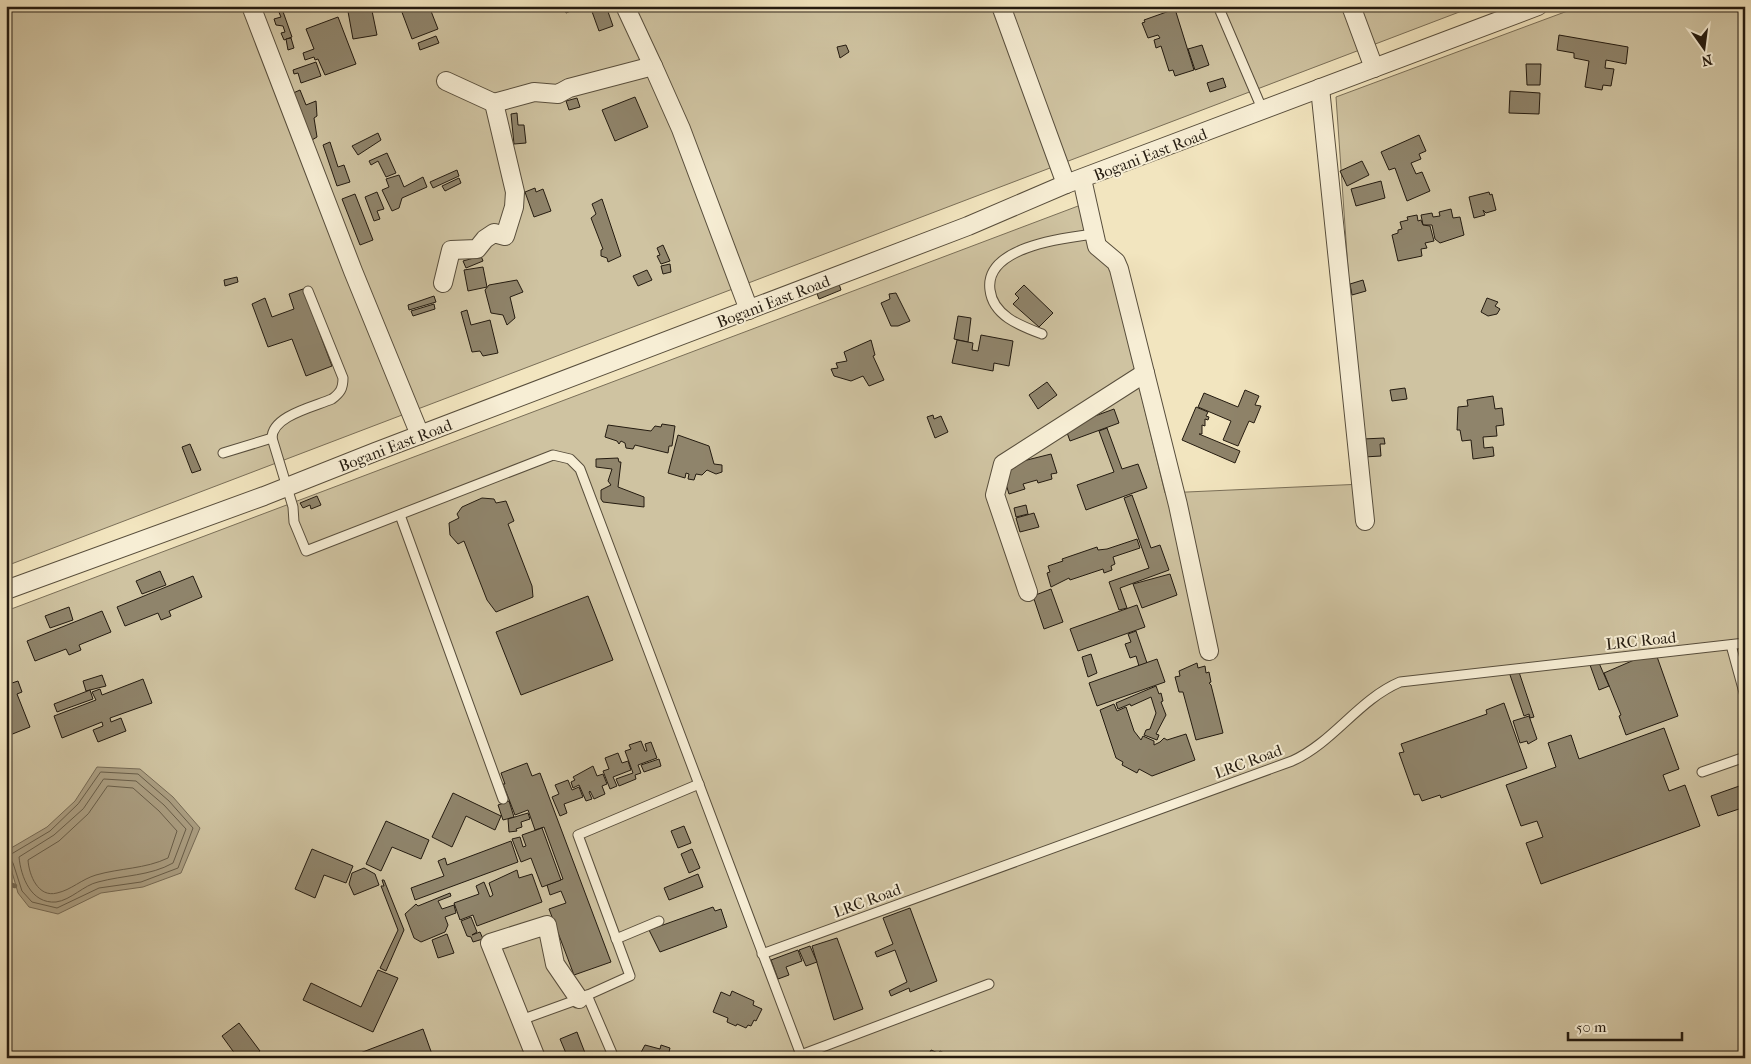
<svg xmlns="http://www.w3.org/2000/svg" width="1751" height="1064" font-family="'IM FELL French Canon',serif">
<rect width="100%" height="100%" fill="#f2e5bf"/>
<filter id="stains"><feTurbulence type="fractalNoise" baseFrequency=".004" numOctaves="4"/><feColorMatrix values="0 0 0 0 .2 0 0 0 0 .09 0 0 0 0 .02 0 0 0 .5 -.17"/></filter>
<radialGradient id="worn" r=".72"><stop offset=".6" stop-color="#630" stop-opacity="0"/><stop offset="1" stop-color="#630" stop-opacity=".3"/></radialGradient>
<!-- green -->
<g fill="#cfc3a1" stroke="#7a6f58">
<polygon points="6,6 1475,6 6,566"/>
<polygon points="1581,6 1745,6 1745,1058 6,1058 6,611 1094,200 1165,493 1363,484 1336,97"/>
</g>
<!-- water -->
<polygon fill="#aca084" stroke="#766b56" points="97,767 140,769 173,797 200,828 181,873 143,887 101,893 58,914 29,907 18,893 6,851 47,827 75,801"/>
<g fill="none" stroke-linecap="round" stroke-linejoin="round">
<!-- shore -->
<g stroke="#685e4a" stroke-width="1">
<polygon points="101,772 138,774 169,801 193,828 178,868 141,882 99,888 57,908 32,902 22,891 13,863 8,856 50,831 78,804"/>
<path d="M104,779L136,781L164,805L186,829L173,863C150,876 124,875 98,882C84,885 71,900 56,902C31,904 21,877 19,857L54,835L83,809Z"/>
<path d="M108,786L133,788L159,811L177,831L168,858C145,869 120,868 96,875C82,879 71,890 57,893C38,898 29,875 28,860L59,841L88,814Z"/>
</g>
<!-- stream -->
<polyline stroke="#766b56" stroke-width="4.5" points="6,883 15,886"/>
</g>
<!-- building -->
<g fill="#8f846b" stroke="#241b10">
<polygon points="270,6 281,6 292,37 284,40 281,33 285,32 283,26 276,25 274,19 281,17 278,10 272,9"/>
<polygon points="347,6 371,6 377,35 353,39"/>
<polygon points="429,6 438,29 412,39 400,7"/>
<polygon points="563,6 583,6 566,13"/>
<polygon points="590,6 606,6 613,26 599,31"/>
<polygon points="1175,9 1194,70 1175,76 1173,70 1169,71 1161,46 1156,48 1154,40 1160,38 1158,35 1148,38 1142,23 1145,22 1144,20"/>
<polygon points="338,17 356,64 325,75 318,59 315,60 314,57 305,60 303,53 314,49 306,29"/>
<polygon points="1559,35 1628,47 1626,64 1606,60 1605,68 1614,69 1611,86 1603,85 1602,90 1585,87 1589,61 1574,58 1574,53 1557,50"/>
<polygon points="436,36 439,43 420,50 418,43"/>
<polygon points="291,38 294,48 288,50 286,39"/>
<polygon points="846,45 849,52 840,58 837,47"/>
<polygon points="1202,45 1209,65 1195,70 1188,49"/>
<polygon points="316,62 321,76 301,83 298,73 294,74 293,70"/>
<polygon points="1526,64 1541,64 1540,85 1527,85"/>
<polygon points="1223,78 1226,87 1210,92 1207,83"/>
<polygon points="300,90 306,105 316,101 317,116 314,118 317,137 307,143 291,94"/>
<polygon points="1510,91 1540,93 1539,114 1509,113"/>
<polygon points="635,97 648,127 615,141 602,110"/>
<polygon points="577,98 580,107 569,110 566,101"/>
<polygon points="517,113 518,125 524,125 526,143 514,144 511,114"/>
<polygon points="378,133 381,140 358,155 352,146"/>
<polygon points="1419,135 1426,151 1419,154 1421,159 1411,163 1416,174 1422,172 1430,191 1407,201 1395,168 1389,170 1381,152"/>
<polygon points="330,142 338,167 344,165 350,182 337,186 323,145"/>
<polygon points="387,153 396,173 386,177 378,161 371,165 369,161"/>
<polygon points="1362,161 1369,175 1347,186 1340,171"/>
<polygon points="457,170 459,176 433,188 430,182"/>
<polygon points="399,175 404,187 423,177 427,187 402,198 399,208 392,211 382,190 389,187 386,179"/>
<polygon points="459,178 461,183 445,191 442,186"/>
<polygon points="1381,181 1385,198 1356,206 1351,189"/>
<polygon points="535,188 536,192 543,189 551,211 534,217 525,192"/>
<polygon points="377,192 384,209 377,211 380,219 374,221 365,197"/>
<polygon points="1489,192 1490,195 1492,194 1496,210 1486,213 1483,210 1485,215 1474,218 1469,197"/>
<polygon points="355,194 373,240 360,245 342,199"/>
<polygon points="602,199 621,256 608,262 607,258 601,256 601,250 603,249 591,218 596,214 592,204"/>
<polygon points="1451,209 1453,218 1460,217 1464,235 1440,243 1435,239 1432,225 1423,225 1421,215 1432,213 1433,217 1440,216 1439,212"/>
<polygon points="1417,215 1418,221 1421,220 1423,225 1430,226 1434,241 1425,243 1427,248 1421,249 1422,256 1398,261 1392,235 1398,233 1398,230 1402,229 1400,222 1408,220 1407,217"/>
<polygon points="663,245 670,261 661,264 657,256 660,255 657,248"/>
<polygon points="481,256 483,261 466,268 463,261"/>
<polygon points="670,264 671,272 663,274 661,266"/>
<polygon points="483,267 487,287 468,291 464,270"/>
<polygon points="647,270 652,280 638,286 633,276"/>
<polygon points="237,277 238,282 225,286 224,280"/>
<polygon points="517,280 523,292 510,297 515,318 507,325 503,315 491,313 485,290 489,285"/>
<polygon points="1363,280 1366,291 1352,295 1350,284"/>
<polygon points="838,281 841,290 819,299 816,291"/>
<polygon points="1024,285 1053,313 1039,327 1013,304 1019,298 1015,294"/>
<polygon points="303,289 332,366 306,376 292,339 268,347 252,304 265,298 272,317 294,309 289,294"/>
<polygon points="896,293 910,321 898,326 891,326 881,303 890,299 889,294"/>
<polygon points="434,296 436,302 409,310 408,305"/>
<polygon points="1487,298 1498,302 1495,306 1500,309 1497,314 1488,316 1481,312"/>
<polygon points="434,304 435,309 413,316 411,311"/>
<polygon points="467,310 471,325 490,320 498,353 483,356 480,351 472,352 461,312"/>
<polygon points="958,316 971,318 968,342 954,339"/>
<polygon points="981,335 1013,341 1009,366 994,363 993,371 952,363 957,340 973,343 972,350 978,351"/>
<polygon points="871,340 875,355 873,356 884,380 869,386 863,376 851,381 834,376 831,369 838,368 836,363 847,361 844,352"/>
<polygon points="1047,382 1057,395 1038,409 1029,395"/>
<polygon points="1405,388 1407,399 1392,401 1390,390"/>
<polygon points="1245,390 1259,396 1255,405 1261,406 1254,423 1249,421 1238,446 1223,440 1231,421 1198,407 1204,393 1238,407"/>
<polygon points="1493,396 1495,409 1502,408 1504,425 1496,426 1497,436 1483,437 1484,448 1493,447 1494,456 1473,459 1471,440 1462,441 1460,430 1457,430 1458,407 1468,406 1467,400"/>
<polygon points="1196,407 1208,412 1206,416 1209,417 1208,420 1205,419 1205,426 1202,425 1202,434 1199,434 1240,451 1235,463 1182,440"/>
<polygon points="1114,409 1119,423 1070,441 1065,427"/>
<polygon points="933,415 934,419 941,416 948,432 935,438 927,417"/>
<polygon points="662,424 675,426 672,446 669,446 668,453 635,445 633,449 626,448 625,443 621,441 619,444 617,441 605,437 608,425 651,431 655,426 661,427"/>
<polygon points="1107,428 1122,469 1138,464 1147,488 1086,510 1077,485 1114,472 1099,431"/>
<polygon points="678,435 709,446 714,464 722,465 722,472 716,474 707,470 702,475 696,474 694,480 688,479 689,474 686,473 685,478 668,473"/>
<polygon points="1384,438 1385,444 1380,444 1381,456 1364,457 1363,439"/>
<polygon points="190,444 201,470 192,473 182,447"/>
<polygon points="1051,454 1057,473 1051,474 1052,479 1038,483 1037,480 1023,484 1025,489 1009,494 1002,471 1016,467 1015,463"/>
<polygon points="618,458 619,462 621,462 618,487 644,497 644,507 603,502 601,499 601,490 611,485 608,481 612,469 596,467 596,459"/>
<polygon points="1132,495 1151,548 1160,545 1169,570 1120,588 1127,608 1119,610 1109,582 1149,568 1124,498"/>
<polygon points="317,496 321,505 311,509 310,505 303,508 300,503"/>
<polygon points="482,498 494,499 496,503 506,501 514,521 508,524 532,586 533,597 496,612 487,600 464,541 458,544 450,535 449,523 459,518 457,514 462,507"/>
<polygon points="1026,505 1028,514 1016,517 1014,508"/>
<polygon points="1034,513 1039,527 1020,532 1016,518"/>
<polygon points="1137,539 1140,548 1113,557 1115,564 1111,566 1112,570 1104,573 1103,569 1070,580 1069,578 1051,587 1047,573 1050,572 1048,566 1063,561 1062,559 1097,547 1098,550 1107,549"/>
<polygon points="160,571 166,585 142,594 136,581"/>
<polygon points="1170,574 1177,595 1142,608 1133,584"/>
<polygon points="193,576 202,597 169,611 171,616 161,620 158,613 125,626 117,607"/>
<polygon points="1051,589 1063,622 1044,629 1033,596"/>
<polygon points="588,596 613,660 521,695 496,632"/>
<polygon points="1137,605 1145,627 1078,651 1070,629"/>
<polygon points="69,607 73,620 50,628 45,616"/>
<polygon points="102,611 111,632 79,645 81,650 69,655 66,649 35,661 27,641"/>
<polygon points="1136,631 1147,663 1139,666 1136,656 1130,658 1125,644 1131,642 1128,634"/>
<polygon points="1655,651 1678,716 1626,735 1619,716 1621,715 1604,673"/>
<polygon points="1091,654 1097,673 1088,677 1082,657"/>
<polygon points="1157,659 1165,682 1097,706 1089,683"/>
<polygon points="1197,663 1198,668 1205,666 1206,673 1209,672 1211,682 1209,683 1211,685 1223,733 1196,740 1183,692 1179,692 1175,677 1180,676 1179,671"/>
<polygon points="1599,663 1609,686 1599,690 1590,665"/>
<polygon points="6,667 12,683 18,681 22,692 17,694 30,727 10,735 6,725"/>
<polygon points="1518,669 1534,717 1530,718 1529,714 1524,716 1509,672"/>
<polygon points="102,675 106,686 86,691 83,681"/>
<polygon points="143,679 152,703 110,718 111,722 121,718 126,731 98,742 93,730 103,726 102,722 62,738 54,716 96,700 92,692 100,689 102,695"/>
<polygon points="1156,686 1159,694 1161,693 1163,701 1161,702 1166,715 1156,734 1159,735 1157,740 1144,735 1146,730 1150,729 1156,713 1151,697 1131,706 1130,704 1118,709 1116,703"/>
<polygon points="90,690 93,699 57,712 54,704"/>
<polygon points="1504,703 1527,768 1441,798 1440,795 1422,801 1419,794 1414,795 1399,753 1404,752 1401,744 1487,714 1486,710"/>
<polygon points="1114,704 1117,711 1126,707 1134,731 1141,740 1143,736 1154,741 1154,745 1160,742 1164,738 1167,740 1186,734 1195,760 1152,776 1139,769 1137,773 1122,765 1123,762 1116,758 1100,710"/>
<polygon points="1529,716 1537,739 1528,744 1527,741 1520,743 1513,721"/>
<polygon points="1664,728 1679,769 1663,775 1669,791 1685,785 1700,826 1541,884 1526,843 1543,837 1537,821 1521,826 1506,785 1556,767 1548,743 1571,735 1579,759"/>
<polygon points="641,741 645,751 647,751 645,744 651,742 657,758 638,765 641,773 635,775 636,779 619,786 616,779 633,773 625,751 631,749 629,745"/>
<polygon points="618,753 622,763 628,761 631,770 613,777 617,786 610,789 603,771 609,769 605,758"/>
<polygon points="659,759 661,766 644,772 641,765"/>
<polygon points="527,763 532,776 540,773 611,962 574,975 549,909 566,903 561,891 550,895 547,885 563,879 544,827 535,830 528,810 515,815 503,784 505,784 501,773"/>
<polygon points="593,766 597,776 603,774 607,784 602,786 605,794 594,799 590,791 589,792 592,799 586,801 579,785 573,788 571,782 575,780 573,777"/>
<polygon points="568,780 572,790 579,787 583,797 564,804 567,813 560,816 552,797 559,794 555,785"/>
<polygon points="1745,784 1745,807 1718,816 1711,796"/>
<polygon points="453,793 501,816 495,830 466,816 452,847 432,837"/>
<polygon points="509,801 514,817 503,820 498,805"/>
<polygon points="528,813 530,819 521,822 522,827 516,829 517,831 509,832 508,819"/>
<polygon points="386,821 429,840 421,859 392,847 381,871 366,864"/>
<polygon points="684,826 691,843 678,848 671,831"/>
<polygon points="542,828 561,880 542,887 531,858 521,862 512,839 520,837 523,847 526,846 522,835"/>
<polygon points="511,841 518,862 415,900 411,888 444,876 438,861 445,858 447,865"/>
<polygon points="312,849 353,866 346,883 324,875 315,898 295,889"/>
<polygon points="692,849 700,868 689,873 681,854"/>
<polygon points="364,868 375,874 379,885 354,895 349,884 352,873"/>
<polygon points="517,870 519,878 532,874 542,902 477,926 473,915 460,920 454,903 479,894 476,886 484,882 490,897 493,895 489,883"/>
<polygon points="698,874 703,887 669,900 664,888"/>
<polygon points="382,880 384,880 404,930 386,971 380,968 398,930 381,886 384,886"/>
<polygon points="450,893 451,896 438,901 442,909 454,905 456,913 445,917 448,925 445,932 421,942 414,938 405,914 416,904 418,906"/>
<polygon points="713,907 715,911 721,909 727,927 660,952 649,930"/>
<polygon points="910,908 937,981 910,992 909,988 891,996 889,991 907,982 895,950 877,957 875,952 893,944 883,918"/>
<polygon points="471,917 477,932 472,935 480,932 483,939 473,942 471,937 467,936 461,921"/>
<polygon points="447,934 454,953 438,958 432,940"/>
<polygon points="837,938 863,1009 834,1020 812,946"/>
<polygon points="810,946 817,962 806,966 799,950"/>
<polygon points="798,950 802,961 786,967 789,975 778,979 771,960"/>
<polygon points="378,970 398,978 373,1032 303,1000 311,983 361,1007"/>
<polygon points="732,991 754,1001 753,1005 762,1009 756,1021 754,1020 751,1026 748,1025 746,1028 737,1024 736,1026 727,1022 728,1018 713,1012 721,992 730,996"/>
<polygon points="239,1023 260,1051 252,1058 238,1058 222,1036"/>
<polygon points="423,1029 433,1057 347,1058"/>
<polygon points="577,1032 580,1040 587,1058 568,1058 560,1039"/>
<polygon points="645,1045 660,1049 661,1045 670,1048 669,1052 684,1058 638,1058"/>
<polygon points="931,1050 938,1053 940,1051 952,1057 927,1058"/>
</g>
<g fill="none" stroke-linecap="round" stroke-linejoin="round">
<defs>
<g id="lane">
<polyline points="1218,6 1263,111"/>
<path d="M308,291L343,378C343,389 340,393 332,399C313,407 272,416 272,438L293,507L294,522L306,551L553,455L570,459L580,469L801,1055"/>
<path d="M1042,334C1021,326 993,316 990,290C984,247 1063,238 1094,234"/>
<polyline points="223,453 272,438"/>
<polyline points="400,515 503,799"/>
<polyline points="1731,645 1745,696"/>
<polyline points="1702,772 1745,757"/>
<polyline points="616,939 659,921"/>
<path d="M762,954L1292,761C1334,742 1358,700 1400,682L1745,643"/>
<polyline points="587,995 614,1058"/>
<polyline points="521,1020 579,999 630,976 578,835 699,784"/>
<polyline points="793,1058 989,984"/>
</g>
<g id="street">
<polyline points="251,6 353,271 420,435"/>
<polyline points="625,6 653,66"/>
<polyline points="1001,6 1066,184"/>
<polyline points="1351,6 1374,68"/>
<polyline points="446,81 494,103"/>
<polyline points="1320,88 1365,521"/>
<polyline points="1082,179 1097,246 1116,262 1119,269 1178,505 1209,651"/>
<polyline points="443,283 451,250 477,249 485,239 494,233 505,236 514,207 515,192 494,103 534,92 558,94 569,88 653,66 681,129 749,310"/>
<polyline points="6,590 264,496 375,452 968,226 1066,184 1538,6"/>
<polyline points="1028,592 995,495 1003,464 1145,373"/>
<polyline points="536,1058 490,943 547,925 555,964 579,999"/>
</g>
</defs>
<!-- lane casing -->
<use href="#lane" stroke="#584e3c" stroke-width="11"/>
<!-- street casing -->
<use href="#street" stroke="#584e3c" stroke-width="20"/>
<!-- lane -->
<use href="#lane" stroke="#f7eed5" stroke-width="9"/>
<!-- street -->
<use href="#street" stroke="#f7eed5" stroke-width="18"/>
</g>
<g text-anchor="middle" stroke-width="4" stroke-linejoin="round" paint-order="stroke">
<!-- street labels -->
<g font-size="16" fill="#241b10" stroke="#f7eed5">
<text transform="translate(1150 154) rotate(-21)" y="6">Bogani East Road</text>
<text transform="translate(773 301) rotate(-21)" y="6">Bogani East Road</text>
<text transform="translate(395 445) rotate(-21)" y="6">Bogani East Road</text>
<text transform="translate(1641 640) rotate(-6)" y="6">LRC Road</text>
<text transform="translate(1248 761) rotate(-20)" y="6">LRC Road</text>
<text transform="translate(867 900) rotate(-20)" y="6">LRC Road</text>
</g>
</g>
<!-- margin -->
<rect width="1751" height="1064" fill="none" stroke="#f2e5bf" stroke-width="25"/>
<rect x="8" y="8" width="1736" height="1049" fill="none" stroke="#241b10" stroke-width="2.5"/>
<rect x="12" y="12" width="1726" height="1039" fill="none" stroke="#241b10"/>
<!-- north arrow -->
<g transform="translate(1704 48) rotate(166)" stroke="#f7eed5" stroke-width="4" paint-order="stroke">
<path d="M0-4L9 19L0 12L-9 19Z" fill="#241b10"/>
<text y="-8" font-size="14" font-weight="bold" text-anchor="middle" fill="#241b10">N</text>
</g>
<!-- scale -->
<path d="M1568 1032v8h114v-8" fill="none" stroke="#241b10" stroke-width="2.5"/>
<text x="1576" y="1032" font-size="15" fill="#241b10" stroke="#f7eed5" stroke-width="4" paint-order="stroke">50 m</text>
<rect width="100%" height="100%" filter="url(#stains)"/>
<rect width="100%" height="100%" fill="url(#worn)"/>
</svg>
